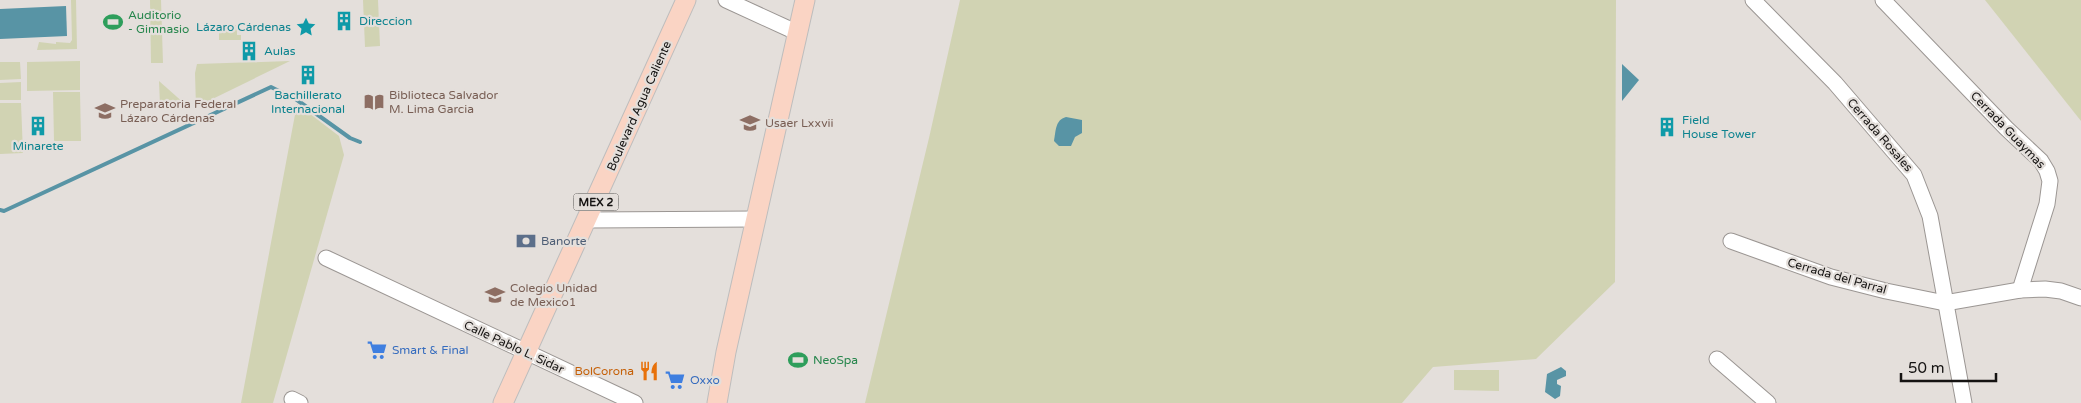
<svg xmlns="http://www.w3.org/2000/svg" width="2081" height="403" font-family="'Varela Round',sans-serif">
<rect width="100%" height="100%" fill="#e4dfdb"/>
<!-- green -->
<g fill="#d1d3b3">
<polygon points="71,0 76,0 77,49 37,50 39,42 56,44 56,42 70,43 72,40"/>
<polygon points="150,0 161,0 163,63 151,63"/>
<polygon points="363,0 378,0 380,46 365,47"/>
<polygon points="960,0 1616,0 1615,282 1536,359 1433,367 1402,403 865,403 929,138"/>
<polygon points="1985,0 2081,0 2081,121"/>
<polygon points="237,25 237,35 241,35 241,40 219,40 219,26"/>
<polygon points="80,61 80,90 27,91 27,62"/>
<polygon points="290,61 196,107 195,73 197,64"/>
<polygon points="0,62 20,62 21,79 0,80"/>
<polygon points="159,81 185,104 160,105"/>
<polygon points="21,82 21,100 0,100 0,83"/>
<polygon points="53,92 80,92 81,141 54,141"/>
<polygon points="21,103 23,153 0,154 0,103"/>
<polygon points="297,104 339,136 344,155 273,403 241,403"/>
<polygon points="1454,370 1499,370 1499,391 1454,390"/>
</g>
<!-- water -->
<g fill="#5894a5">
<polygon points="66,6 67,36 0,39 0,9"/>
<polygon points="1622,64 1639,80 1622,101"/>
<path d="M1066,117L1082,120V133L1075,137L1071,146H1059L1054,141C1056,131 1055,120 1066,117Z"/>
<polygon points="1561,367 1566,371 1566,376 1557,380 1557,384 1561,386 1560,396 1555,399 1545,392 1547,374"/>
</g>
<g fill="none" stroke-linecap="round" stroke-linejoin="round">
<!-- stream -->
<polyline stroke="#5894a5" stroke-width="4" points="0,210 4,211 271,87 297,100 350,138 360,142"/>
<defs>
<g id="minor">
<polyline points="726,0 798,33"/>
<polyline points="1753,0 1835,83 1914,175 1930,216 1964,403"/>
<polyline points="1883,0 2006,128 2041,161 2047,171 2050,181 2047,204 2020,290"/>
<polyline points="588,220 756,219"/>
<polyline points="1731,241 1831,277 1886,291 1945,303 2020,290 2045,289 2061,291 2081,298"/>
<polyline points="326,258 635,403"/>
<polyline points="1717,359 1768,403"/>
<polyline points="292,399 300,403"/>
</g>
<g id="major">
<polyline points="503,403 686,0"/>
<polyline points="717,403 726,352 805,0"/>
</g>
</defs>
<!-- minor casing -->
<use href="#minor" stroke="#9b9693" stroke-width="17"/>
<!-- major casing -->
<use href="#major" stroke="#bdbdbd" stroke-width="21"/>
<!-- minor -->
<use href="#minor" stroke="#fff" stroke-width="15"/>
<!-- major -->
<use href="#major" stroke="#fad4c4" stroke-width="19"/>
</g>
<!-- icons -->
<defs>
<symbol id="building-bare" viewBox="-9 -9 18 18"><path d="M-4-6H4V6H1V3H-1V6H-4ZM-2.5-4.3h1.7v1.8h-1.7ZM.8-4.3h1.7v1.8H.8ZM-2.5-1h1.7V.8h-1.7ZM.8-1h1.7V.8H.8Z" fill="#0f9aa8" stroke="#e4dfdb" stroke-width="2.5" paint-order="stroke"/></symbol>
<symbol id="stadium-bare" viewBox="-9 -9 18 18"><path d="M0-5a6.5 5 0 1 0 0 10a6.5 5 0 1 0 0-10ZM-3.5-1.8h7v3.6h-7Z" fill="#2e9e5b" stroke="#e4dfdb" stroke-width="2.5" paint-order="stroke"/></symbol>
<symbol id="sight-bare" viewBox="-9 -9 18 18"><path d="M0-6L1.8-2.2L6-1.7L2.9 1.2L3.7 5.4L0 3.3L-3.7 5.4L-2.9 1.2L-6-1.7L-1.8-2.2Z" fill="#0f9aa8" stroke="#e4dfdb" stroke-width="2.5" paint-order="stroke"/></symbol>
<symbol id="library-bare" viewBox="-9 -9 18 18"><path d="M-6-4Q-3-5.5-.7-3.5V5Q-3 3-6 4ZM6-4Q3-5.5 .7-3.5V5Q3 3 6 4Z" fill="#8d6e63" stroke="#e4dfdb" stroke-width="2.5" paint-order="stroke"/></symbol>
<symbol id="school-bare" viewBox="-9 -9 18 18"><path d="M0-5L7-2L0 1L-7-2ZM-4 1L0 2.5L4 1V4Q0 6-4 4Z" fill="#8d6e63" stroke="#e4dfdb" stroke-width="2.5" paint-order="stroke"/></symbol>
<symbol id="bank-bare" viewBox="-9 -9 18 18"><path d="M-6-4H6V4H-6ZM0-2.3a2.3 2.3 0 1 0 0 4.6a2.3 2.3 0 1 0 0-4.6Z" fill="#5c6f8a" stroke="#e4dfdb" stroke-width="2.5" paint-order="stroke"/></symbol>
<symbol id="university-bare" viewBox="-9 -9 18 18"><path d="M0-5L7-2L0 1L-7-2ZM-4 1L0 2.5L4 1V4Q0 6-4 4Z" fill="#8d6e63" stroke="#e4dfdb" stroke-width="2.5" paint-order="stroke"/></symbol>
<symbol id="supermarket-bare" viewBox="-9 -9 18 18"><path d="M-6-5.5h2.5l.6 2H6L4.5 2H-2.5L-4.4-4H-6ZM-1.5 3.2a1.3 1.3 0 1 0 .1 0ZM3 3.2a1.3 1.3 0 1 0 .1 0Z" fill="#3f7fe0" stroke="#e4dfdb" stroke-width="2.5" paint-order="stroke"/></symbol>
<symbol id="restaurant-bare" viewBox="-9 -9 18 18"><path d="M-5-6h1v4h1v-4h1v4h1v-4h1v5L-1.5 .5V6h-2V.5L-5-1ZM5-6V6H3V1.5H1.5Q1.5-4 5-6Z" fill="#e8710a" stroke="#e4dfdb" stroke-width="2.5" paint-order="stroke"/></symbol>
</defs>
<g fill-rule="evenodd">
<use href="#building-bare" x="330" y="7" width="28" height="28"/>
<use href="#stadium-bare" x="99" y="8" width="28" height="28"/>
<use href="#sight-bare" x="292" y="13" width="28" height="28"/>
<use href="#building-bare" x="235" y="37" width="28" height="28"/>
<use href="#building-bare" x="294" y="61" width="28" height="28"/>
<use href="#library-bare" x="360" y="88" width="28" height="28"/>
<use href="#school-bare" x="91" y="97" width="28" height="28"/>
<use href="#school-bare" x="736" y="109" width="28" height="28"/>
<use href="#building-bare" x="24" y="112" width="28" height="28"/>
<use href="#building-bare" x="1653" y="113" width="28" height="28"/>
<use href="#bank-bare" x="512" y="227" width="28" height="28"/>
<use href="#university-bare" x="481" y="281" width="28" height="28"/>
<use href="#supermarket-bare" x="363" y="336" width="28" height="28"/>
<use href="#stadium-bare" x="784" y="346" width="28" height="28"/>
<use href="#restaurant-bare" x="635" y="357" width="28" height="28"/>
<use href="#supermarket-bare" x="661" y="366" width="28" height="28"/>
</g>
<g text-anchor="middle" stroke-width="4.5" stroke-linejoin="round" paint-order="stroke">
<!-- shield labels -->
<rect fill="#e4dfdb" stroke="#53504e" stroke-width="1" x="573.5" y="193.5" width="45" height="17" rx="4"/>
<g font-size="11" font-weight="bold" fill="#151312">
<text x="596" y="206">MEX 2</text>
</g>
<!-- leisure labels -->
<g font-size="12" fill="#27864d" stroke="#e4dfdb" text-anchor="start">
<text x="128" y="19">Auditorio<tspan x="128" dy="14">- Gimnasio</tspan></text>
<text x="813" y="364">NeoSpa</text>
</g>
<!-- culture labels -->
<g font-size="12" fill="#0d838f" stroke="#e4dfdb" text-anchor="start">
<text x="359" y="25">Direccion</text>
<text x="291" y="31" text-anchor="end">Lázaro Cárdenas</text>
<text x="264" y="55">Aulas</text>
<text x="308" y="99" text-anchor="middle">Bachillerato<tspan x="308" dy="14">Internacional</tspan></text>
<text x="1682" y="124">Field<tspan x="1682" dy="14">House Tower</tspan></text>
<text x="38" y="150" text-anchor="middle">Minarete</text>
</g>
<!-- education labels -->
<g font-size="12" fill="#785e54" stroke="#e4dfdb" text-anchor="start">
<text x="389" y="99">Biblioteca Salvador<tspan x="389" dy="14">M. Lima Garcia</tspan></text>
<text x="120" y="108">Preparatoria Federal<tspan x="120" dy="14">Lázaro Cárdenas</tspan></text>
<text x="765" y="127">Usaer Lxxvii</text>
<text x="510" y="292">Colegio Unidad<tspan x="510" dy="14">de Mexico1</tspan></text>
</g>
<!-- street labels -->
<g font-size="12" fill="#151312" stroke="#e4dfdb">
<text transform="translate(639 106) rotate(-66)" y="4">Boulevard Agua Caliente</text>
<text transform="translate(2008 130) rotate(46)" y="4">Cerrada Guaymas</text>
<text transform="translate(1880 135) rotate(49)" y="4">Cerrada Rosales</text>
<text transform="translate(1837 276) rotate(16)" y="4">Cerrada del Parral</text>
<text transform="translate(514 347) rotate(25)" y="4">Calle Pablo L. Sidar</text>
</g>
<!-- service labels -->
<g font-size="12" fill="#4e5e75" stroke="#e4dfdb" text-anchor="start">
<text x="541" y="245">Banorte</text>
</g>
<!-- shop labels -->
<g font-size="12" fill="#366cbe" stroke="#e4dfdb" text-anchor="start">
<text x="392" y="354">Smart &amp; Final</text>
<text x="690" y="384">Oxxo</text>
</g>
<!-- food labels -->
<g font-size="12" fill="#c56008" stroke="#e4dfdb" text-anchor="end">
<text x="634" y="375">BolCorona</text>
</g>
</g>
<!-- scale -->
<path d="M1901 373v8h95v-8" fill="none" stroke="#151312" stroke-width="2.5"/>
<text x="1908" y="373" font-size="15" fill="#151312" stroke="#e4dfdb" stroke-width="4" paint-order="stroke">50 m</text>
</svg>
